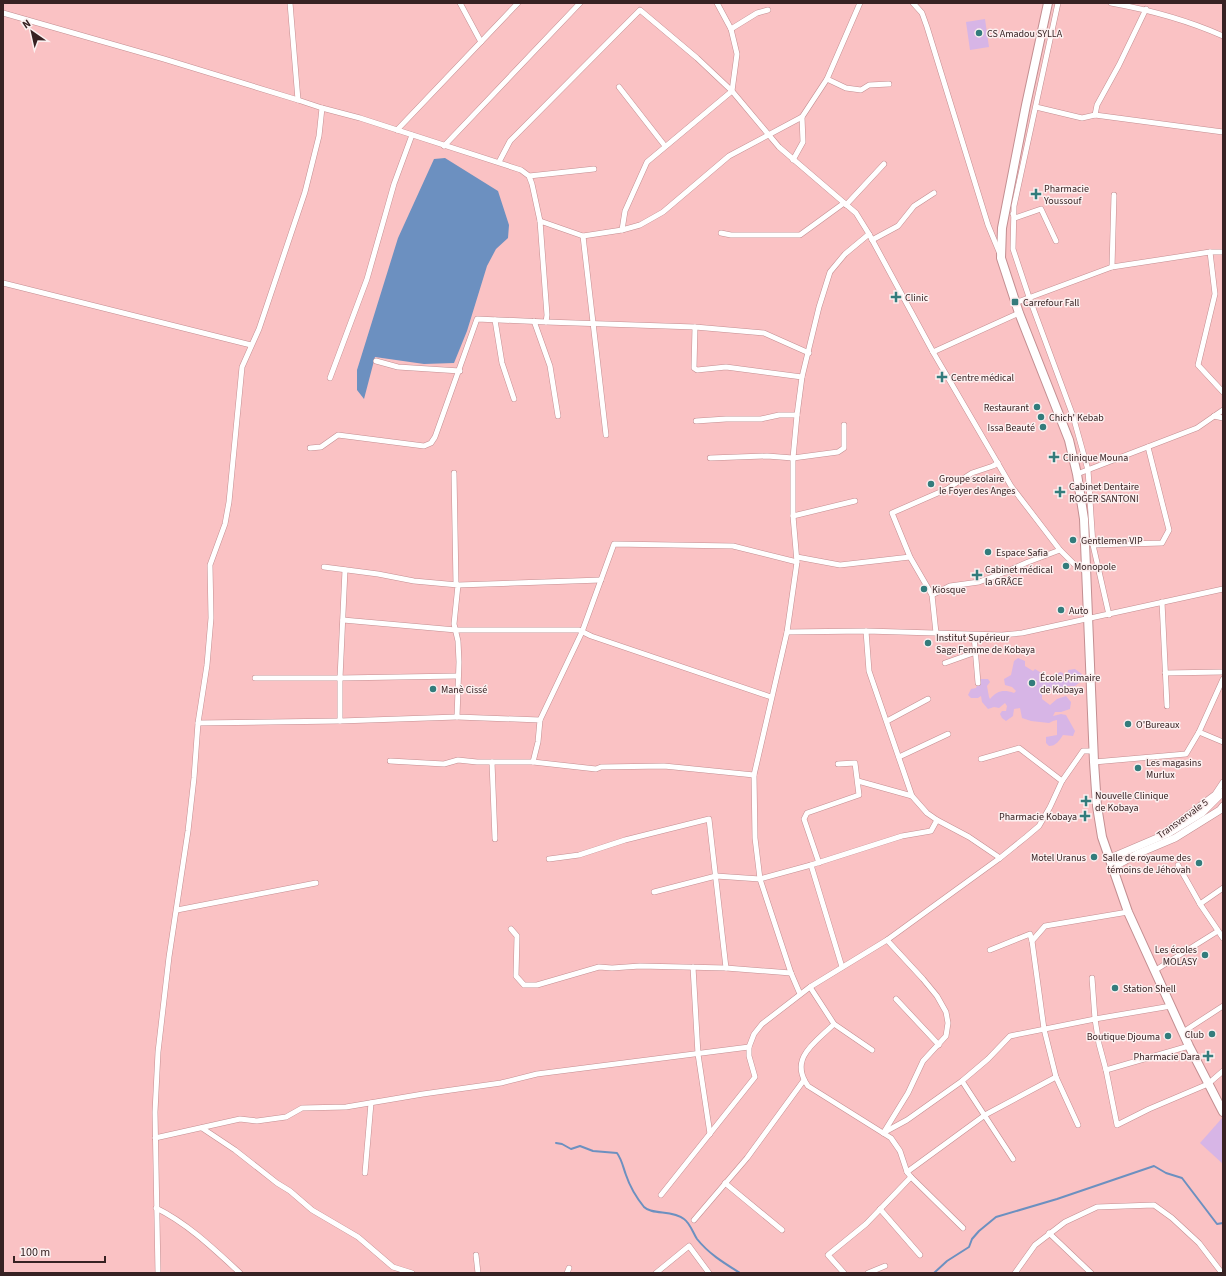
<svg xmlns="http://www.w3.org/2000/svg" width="1226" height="1276" font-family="'Source Sans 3',sans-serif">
<rect width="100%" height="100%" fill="#fac2c4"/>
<!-- green -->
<g fill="#d7b5e6">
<polygon points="985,19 989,47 970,50 966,22"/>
<path d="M1018,658L1025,661V666L1033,671L1035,669L1043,674L1048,680L1060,672L1063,673L1064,681H1067L1068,670L1075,669L1083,675L1084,679L1075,686H1068L1062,689L1049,690L1042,692V699L1050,705L1057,699L1066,696L1071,702L1070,709L1061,712H1055L1053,716L1061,714L1066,715L1075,731L1073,736L1063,735C1059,741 1056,746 1049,746L1046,743V737L1057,735V720L1053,721L1049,723L1031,721L1022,718L1020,708L1014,709L1013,716L1006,721L1002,718L1000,714L1002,711H1006L1007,706L1005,703L999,708L994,707L988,709L982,702L981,696L978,698H971L968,695L971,689L976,688L980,679H988L990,682L987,686L989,697L990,699C997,691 1003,689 1014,693L1016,691L1012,687L1005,685L1004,679L1011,675L1014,661Z"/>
<polygon points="1223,1117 1223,1164 1200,1143"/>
</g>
<!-- water -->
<polygon fill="#6c90c0" points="445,158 498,191 509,225 508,238 496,249 487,266 467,331 454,363 424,364 375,357 364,399 357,390 357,370 398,238 434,159"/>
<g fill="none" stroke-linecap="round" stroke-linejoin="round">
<!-- stream -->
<g stroke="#6c90c0" stroke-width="2">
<path d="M556,1143L562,1144L571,1149L580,1146L593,1151L617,1153C622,1160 623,1167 626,1175C630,1187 636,1197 644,1207C652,1215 673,1210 684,1219C690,1223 693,1233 697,1239C709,1254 724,1263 740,1273"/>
<polyline points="934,1273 947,1261 969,1247 972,1239 979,1231 996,1217 1057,1199 1154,1166 1166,1173 1182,1178 1217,1224 1223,1223"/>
</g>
<defs>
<g id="minor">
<polyline points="290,3 298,100"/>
<polyline points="460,3 481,42"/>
<polyline points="913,3 922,13 927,27 988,225 1000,254"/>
<polyline points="1058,3 1014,206 1013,249 1029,297 1073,416 1088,470 1093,545 1109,615"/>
<path d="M1111,3C1150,10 1187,20 1223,36"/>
<polyline points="3,13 164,59 298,100 322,108 360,118 521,170 529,176 532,184 540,221"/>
<polyline points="731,29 757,13 768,10"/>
<polyline points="827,79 846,88 861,90 869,85 889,84"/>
<polyline points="619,87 665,146"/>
<polyline points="1036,107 1082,118 1095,115 1223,132"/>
<polyline points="1095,115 1097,105 1119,65 1146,9"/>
<polyline points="397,130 518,3"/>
<polyline points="444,146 580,3"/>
<polyline points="793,160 803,142 802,117"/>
<polyline points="499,162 510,141 640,10 697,58 732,91 779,147 856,213 869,234 933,352 1011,486 1060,550 1074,564 1087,572"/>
<polyline points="529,176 594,169"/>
<polyline points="846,205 884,164"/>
<polyline points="1013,214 1015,218 1041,209 1056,241"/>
<polyline points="622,230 625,211 647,162 732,91 737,54 731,29 717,3"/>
<polyline points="721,233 731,235 800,235 844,203"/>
<polyline points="583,236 606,435"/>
<polyline points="872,240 898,226 914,206 934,193"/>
<polyline points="1210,252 1215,294 1198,365 1223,392"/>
<polyline points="1112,267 1114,195"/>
<polyline points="3,283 251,345"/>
<polyline points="1015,303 1112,267 1210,252 1223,252"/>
<polyline points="495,320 502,363 514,399"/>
<polyline points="534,321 550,366 558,416"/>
<polyline points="546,322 695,327 764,333 809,353"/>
<polyline points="695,327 694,368 697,370 726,367 802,377"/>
<polyline points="933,352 1019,313"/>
<polyline points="376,361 398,367 460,371"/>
<polyline points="330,378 367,279 394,184 412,135"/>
<polyline points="1214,416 1223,418"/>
<polyline points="696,421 726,419 761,419 779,415 797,415"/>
<polyline points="310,448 321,447 338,435 424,446 431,443 435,437 477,319 546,322 547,315 540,221 583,236 622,230 640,225 663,212 729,156 802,117 827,79 860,3"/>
<polyline points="710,458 767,456 793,458 838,452 844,448 844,425"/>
<polyline points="454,473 456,584"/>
<polyline points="1077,474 1197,428 1223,410"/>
<polyline points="793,516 855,501"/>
<polyline points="1093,545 1162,543 1169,530 1148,447"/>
<polyline points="797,557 840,565 910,557"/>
<polyline points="324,567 378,574 414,581 458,585 454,624 458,641 459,662 457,717 540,720 538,742 533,762"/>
<polyline points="458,585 601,580"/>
<polyline points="932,595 950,586 979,582 1003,573 1028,562 1060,550"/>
<polyline points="1162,602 1167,706"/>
<polyline points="343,620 456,630 579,630 591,636 771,697"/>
<polyline points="866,631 869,671 912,796 927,813 937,820 969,837 1000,858"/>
<polyline points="787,632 866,631 1002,635 1022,633 1223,589"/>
<polyline points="936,633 932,595 910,557 892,513 947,489 972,473 993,466 998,463"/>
<polyline points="974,635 978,683"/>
<polyline points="945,663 976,652"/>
<polyline points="1165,673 1223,672"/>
<polyline points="255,678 340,678 458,676"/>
<polyline points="540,720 582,632 614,544 733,546 797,562"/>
<polyline points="340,721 340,678 345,570"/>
<polyline points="887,721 928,699"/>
<polyline points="198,723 340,721 457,717"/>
<polyline points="1199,732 1223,742"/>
<polyline points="899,757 948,734"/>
<polyline points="981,759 1019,748 1062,781"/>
<polyline points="390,761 444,764 458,760 477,762 533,762 596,769 601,767 664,766 754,775"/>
<polyline points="492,762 495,839"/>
<polyline points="1094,762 1186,754 1199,732 1223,679"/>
<polyline points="858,781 912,796"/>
<polyline points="1163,833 1215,794 1223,782"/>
<polyline points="549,859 579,855 625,840 709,819 726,968"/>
<polyline points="819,863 804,819 807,813 859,795 855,763 838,764"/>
<polyline points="811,865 842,967"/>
<polyline points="1178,865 1200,904 1223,938"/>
<polyline points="654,892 716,876 760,879 811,865 902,836 931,831 937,820"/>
<polyline points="1200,904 1223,888"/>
<polyline points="177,910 316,883"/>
<polyline points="511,929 517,936 516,976 524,985 537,985 599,967 612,968 640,966 726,968 791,973"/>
<polyline points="990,950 1030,934 1032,941"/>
<polyline points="693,967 698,1054 710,1134"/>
<polyline points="1154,971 1218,931"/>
<polyline points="1092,978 1095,1019 1099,1044 1106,1070 1117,1125 1149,1109 1208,1084 1223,1071"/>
<polyline points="810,987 834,1024 872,1050"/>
<polyline points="800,994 791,973 760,879 755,838 754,775 787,632 797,562 793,516 793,458 797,415 802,377 819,307 830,272 845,254 869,234"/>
<polyline points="896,999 939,1045"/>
<path d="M834,1024C816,1042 788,1058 808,1086L891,1138L900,1151L907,1172L911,1177L963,1228"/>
<polyline points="1183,1032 1223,1006"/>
<polyline points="1106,1070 1189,1046"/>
<polyline points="1056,1077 1044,1029 1032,941 1045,926 1128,912"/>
<polyline points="962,1081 1013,1159"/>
<polyline points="202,1128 235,1150 277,1183 290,1191 312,1210 358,1237 393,1267 412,1273"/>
<polyline points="884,1132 908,1093 923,1061 946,1036 948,1023 946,1012 937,996 923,979 887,940"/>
<polyline points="883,1133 907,1120 962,1081 988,1059 1010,1036 1095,1019 1171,1006"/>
<polyline points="155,1138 240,1119 257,1121 286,1117 302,1108 346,1107 423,1094 501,1083 537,1074 749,1047"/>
<polyline points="907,1172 985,1115 1056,1077 1078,1125"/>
<polyline points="365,1173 371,1103"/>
<polyline points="725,1183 782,1230"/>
<polyline points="661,1195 755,1077 749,1056 749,1047 754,1034 762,1024 810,987 887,940 1000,858 1026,837 1039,826 1050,807 1062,781 1083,751 1094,751"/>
<path d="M156,1208C187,1223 214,1249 240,1273"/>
<polyline points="880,1209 920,1255"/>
<polyline points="694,1220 747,1158 804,1080"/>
<polyline points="1049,1233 1091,1273"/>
<polyline points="476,1255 478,1273"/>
<polyline points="158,1273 155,1112 158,1052 169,957 188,831 194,778 198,723 207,665 211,618 210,565 225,524 229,502 242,367 259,329 305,192 319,136 322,108"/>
<polyline points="567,1273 569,1268"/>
<polyline points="656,1273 689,1246 709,1273"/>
<polyline points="844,1273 828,1255 866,1224 911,1177"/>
<polyline points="868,1273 885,1266"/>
<polyline points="1015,1273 1035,1245 1065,1222 1097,1207 1154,1205 1172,1218 1199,1243 1222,1273"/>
</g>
<g id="secondary">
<polyline points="1108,859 1169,833 1202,813 1223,792"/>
<polyline points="1112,868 1137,854 1175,838 1220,810 1223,806"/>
</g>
<polyline id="primary" points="1048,3 1026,105 1002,228 1001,258 1019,313 1069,440 1077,474 1084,519 1094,762 1097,806 1102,837 1128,912 1189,1046 1223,1112"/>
</defs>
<!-- minor casing -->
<use href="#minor" stroke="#c38e91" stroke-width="6"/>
<!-- secondary casing -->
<use href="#secondary" stroke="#c38e91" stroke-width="8"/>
<!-- primary casing -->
<use href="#primary" stroke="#c38e91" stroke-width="10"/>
<!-- minor -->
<use href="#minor" stroke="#fff" stroke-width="5"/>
<!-- secondary -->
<use href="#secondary" stroke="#fff" stroke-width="7"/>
<!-- primary -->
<use href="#primary" stroke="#fff" stroke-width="8"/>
</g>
<!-- markers -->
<g fill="#337c7c" stroke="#fcf0f0" stroke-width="1.5">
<circle cx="979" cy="33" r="4"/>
<path d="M1034 188h4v4h4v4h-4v4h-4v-4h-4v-4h4z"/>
<path d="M894 291h4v4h4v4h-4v4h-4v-4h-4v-4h4z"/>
<rect x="1011" y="298" width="8" height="8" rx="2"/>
<path d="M940 371h4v4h4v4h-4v4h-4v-4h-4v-4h4z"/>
<circle cx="1037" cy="407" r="4"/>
<circle cx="1041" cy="417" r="4"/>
<circle cx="1043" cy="427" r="4"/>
<path d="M1052 451h4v4h4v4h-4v4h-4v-4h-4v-4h4z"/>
<circle cx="931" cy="484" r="4"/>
<path d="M1058 486h4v4h4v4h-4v4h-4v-4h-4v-4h4z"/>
<circle cx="1073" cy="540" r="4"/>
<circle cx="988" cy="552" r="4"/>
<circle cx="1066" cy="566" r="4"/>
<path d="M975 569h4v4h4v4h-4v4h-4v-4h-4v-4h4z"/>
<circle cx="924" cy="589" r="4"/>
<circle cx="1061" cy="610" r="4"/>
<circle cx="928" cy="643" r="4"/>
<circle cx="1032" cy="683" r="4"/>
<circle cx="433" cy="689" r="4"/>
<circle cx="1128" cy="724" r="4"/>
<circle cx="1138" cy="768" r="4"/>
<path d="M1084 795h4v4h4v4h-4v4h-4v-4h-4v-4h4z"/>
<path d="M1083 810h4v4h4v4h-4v4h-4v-4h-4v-4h4z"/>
<circle cx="1094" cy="857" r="4"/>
<circle cx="1199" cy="863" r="4"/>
<circle cx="1205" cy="955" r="4"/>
<circle cx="1115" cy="988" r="4"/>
<circle cx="1212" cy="1034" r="4"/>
<circle cx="1168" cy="1036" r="4"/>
<path d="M1206 1050h4v4h4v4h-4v4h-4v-4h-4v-4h4z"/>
</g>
<g text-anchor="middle" stroke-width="3" stroke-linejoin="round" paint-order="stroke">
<!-- poi labels -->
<g font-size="10" fill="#372223" stroke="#fcf0f0" text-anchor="start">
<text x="987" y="37">CS Amadou SYLLA</text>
<text x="1044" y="192">Pharmacie<tspan x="1044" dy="12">Youssouf</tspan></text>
<text x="905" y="301">Clinic</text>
<text x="1023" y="306">Carrefour Fall</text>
<text x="951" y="381">Centre médical</text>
<text x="1029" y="411" text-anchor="end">Restaurant</text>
<text x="1049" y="421">Chich' Kebab</text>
<text x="1035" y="431" text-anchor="end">Issa Beauté</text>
<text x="1063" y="461">Clinique Mouna</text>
<text x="939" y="482">Groupe scolaire<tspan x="939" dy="12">le Foyer des Anges</tspan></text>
<text x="1069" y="490">Cabinet Dentaire<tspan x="1069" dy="12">ROGER SANTONI</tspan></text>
<text x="1081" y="544">Gentlemen VIP</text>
<text x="996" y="556">Espace Safia</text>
<text x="1074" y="570">Monopole</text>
<text x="985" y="573">Cabinet médical<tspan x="985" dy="12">la GRÂCE</tspan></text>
<text x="932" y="593">Kiosque</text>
<text x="1069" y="614">Auto</text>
<text x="936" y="641">Institut Supérieur<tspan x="936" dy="12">Sage Femme de Kobaya</tspan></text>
<text x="1040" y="681">École Primaire<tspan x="1040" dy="12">de Kobaya</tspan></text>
<text x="441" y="693">Manè Cissé</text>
<text x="1136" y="728">O'Bureaux</text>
<text x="1146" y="766">Les magasins<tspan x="1146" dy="12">Murlux</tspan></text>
<text x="1095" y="799">Nouvelle Clinique<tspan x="1095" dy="12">de Kobaya</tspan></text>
<text x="1077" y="820" text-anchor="end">Pharmacie Kobaya</text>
<text x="1086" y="861" text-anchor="end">Motel Uranus</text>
<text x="1191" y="861" text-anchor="end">Salle de royaume des<tspan x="1191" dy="12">témoins de Jéhovah</tspan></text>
<text x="1197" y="953" text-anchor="end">Les écoles<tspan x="1197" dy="12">MOLASY</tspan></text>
<text x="1123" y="992">Station Shell</text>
<text x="1204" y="1038" text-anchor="end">Club</text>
<text x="1160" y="1040" text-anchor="end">Boutique Djouma</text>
<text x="1200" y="1060" text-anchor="end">Pharmacie Dara</text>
</g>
<!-- street labels -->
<g font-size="10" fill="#372223" stroke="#fcf0f0">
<text transform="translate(1182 818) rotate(-36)" y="4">Transvervale 5</text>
</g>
</g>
<!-- border -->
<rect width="1226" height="1276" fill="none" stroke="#372223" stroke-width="8"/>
<!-- north arrow -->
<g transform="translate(32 32) rotate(326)" stroke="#fcf0f0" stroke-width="3" paint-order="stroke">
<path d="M0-3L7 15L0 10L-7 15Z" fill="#372223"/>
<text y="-6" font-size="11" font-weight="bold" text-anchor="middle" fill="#372223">N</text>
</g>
<!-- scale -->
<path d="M14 1256v6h91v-6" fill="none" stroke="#372223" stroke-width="2"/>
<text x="20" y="1256" font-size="12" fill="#372223" stroke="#fcf0f0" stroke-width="3" paint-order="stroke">100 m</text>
</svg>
